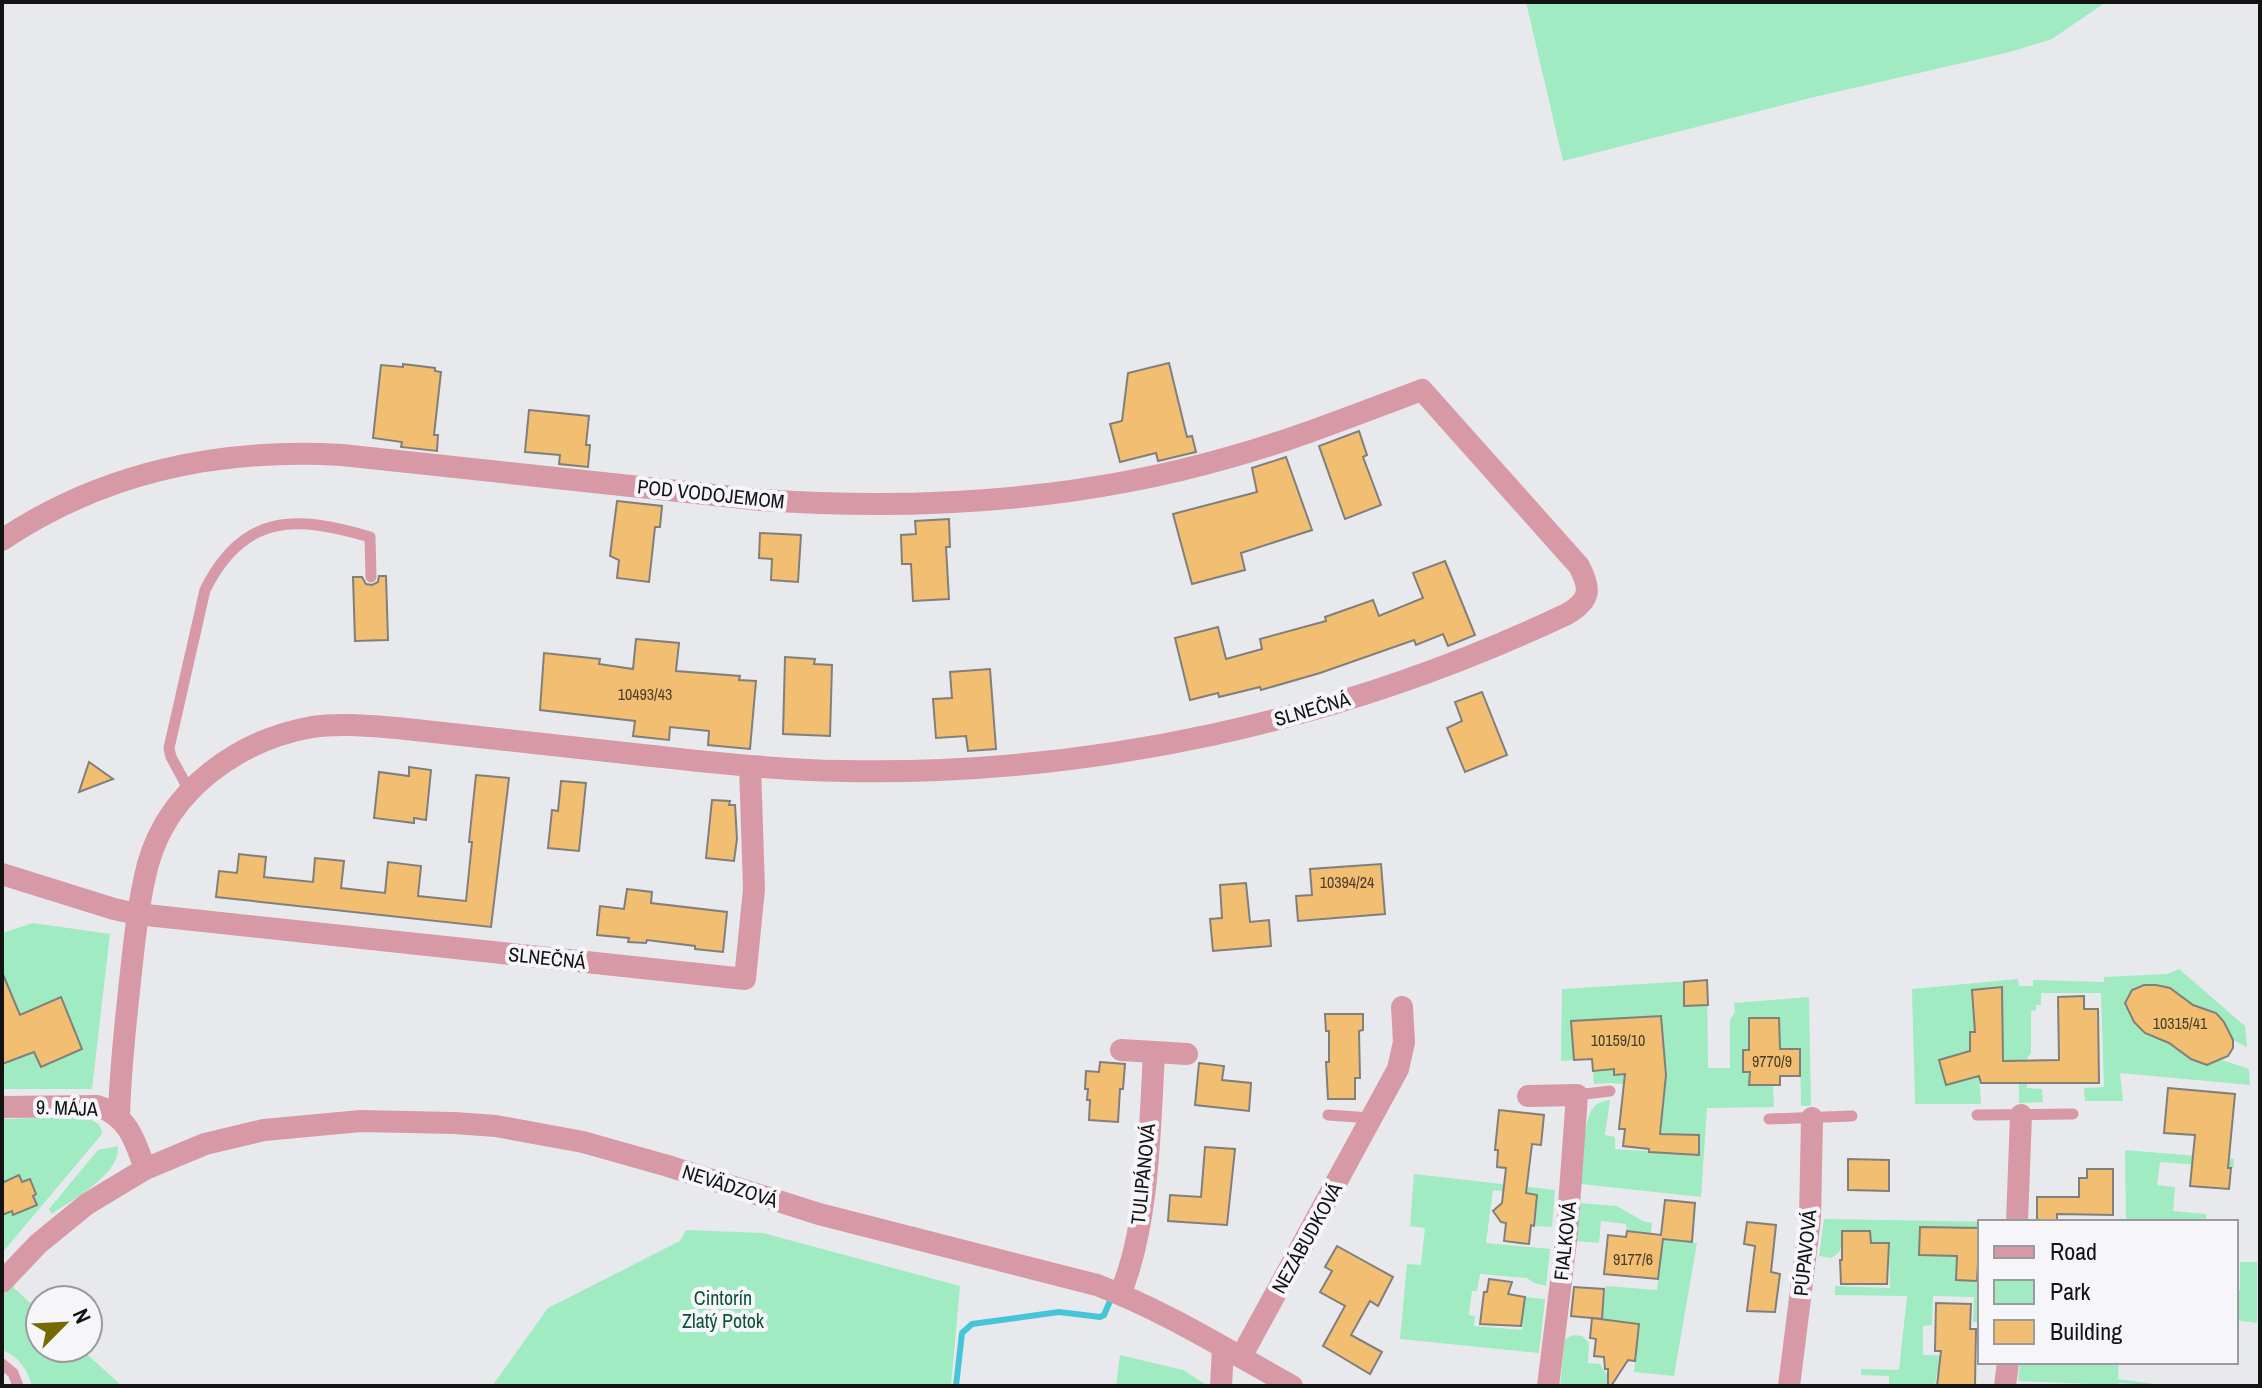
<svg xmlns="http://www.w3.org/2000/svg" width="2262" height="1388" font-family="'Archivo Narrow',sans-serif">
<rect width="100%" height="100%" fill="#e8e9ed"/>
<!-- green -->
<g fill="#a0ebc1">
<polygon points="1526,2 2106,2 2052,39 2010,52 1810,98 1563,161"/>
<polygon points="33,923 110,934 92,1089 2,1089 2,933"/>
<polygon points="2179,969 2245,1026 2247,1047 2233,1040 2225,1022 2216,1013 2193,1005 2170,988 2156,985 2144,985 2132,990 2127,997 2129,1012 2134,1022 2145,1033 2160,1038 2209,1062 2222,1060 2249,1069 2250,1085 2120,1073 2123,1101 2085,1101 2084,1088 2104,1087 2101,993 2041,993 2041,1005 2036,1005 2036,1010 2031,1011 2031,1053 2027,1058 2027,1088 2042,1089 2043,1102 2019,1103 2019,1084 2004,1083 2002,1031 1970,1032 1970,1051 1939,1060 1946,1085 1979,1076 1981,1104 1915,1104 1912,989 2018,979 2019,986 2033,986 2033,980 2104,982 2104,977 2167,974"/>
<path d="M1707,980L1708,1068H1730V1020L1735,1012L1734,1003L1809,997L1811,1106H1801L1800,1050L1780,1049L1779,1018H1749V1050L1743,1051L1744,1072H1750V1085H1773L1774,1107L1707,1108L1701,1197L1581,1184C1583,1166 1582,1122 1593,1108C1598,1102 1603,1101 1610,1100L1605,1135L1615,1137V1149L1660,1152L1664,1088L1611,1083L1594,1084L1593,1071L1614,1069L1615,1075L1650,1072L1665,1066L1661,1016L1572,1021L1574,1060L1561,1061L1562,989Z"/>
<path d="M77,1117C89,1119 102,1121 102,1134L2,1253V1119Z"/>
<path d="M118,1146C121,1174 73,1199 52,1214L49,1209L98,1150Z"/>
<polygon points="2125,1150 2234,1159 2234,1168 2160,1162 2157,1185 2175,1187 2173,1211 2206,1214 2206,1222 2126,1222"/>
<polygon points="1414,1174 1555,1190 1552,1227 1534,1226 1537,1195 1493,1190 1486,1243 1550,1249 1546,1286 1534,1283 1527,1278 1480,1274 1477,1291 1472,1291 1469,1315 1475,1316 1474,1326 1522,1330 1525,1297 1545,1299 1539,1353 1400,1339 1407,1264 1421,1265 1425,1228 1410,1226"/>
<polygon points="1579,1203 1617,1206 1643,1221 1652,1223 1651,1233 1627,1231 1626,1224 1601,1221 1599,1243 1575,1241"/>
<path d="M1824,1219L2004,1222H1980V1228L1920,1227L1957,1256V1280L1977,1281L1978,1250H1980V1322H1973L1974,1297L1933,1296L1932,1325L1923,1326V1355L1973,1356L1971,1373L1937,1372L1935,1386H1889V1376L1861,1375V1369L1899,1370L1907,1296L1835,1295V1286L1890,1288L1889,1243H1871L1869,1231H1843C1841,1243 1844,1253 1830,1258L1819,1256Z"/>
<polygon points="686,1230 763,1233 960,1286 951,1386 492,1386 548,1308 680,1241"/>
<polygon points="1663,1231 1674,1240 1697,1243 1674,1376 1634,1372 1639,1327 1601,1320 1606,1286 1657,1290"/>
<polygon points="2240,1262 2257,1262 2257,1323 2236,1320 2236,1290 2240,1290"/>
<path d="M12,1286L40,1312V1348H80L122,1386H32C27,1369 19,1356 2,1350V1297Z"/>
<polygon points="1574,1335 1582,1336 1589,1343 1588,1363 1600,1364 1614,1386 1560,1386 1565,1339"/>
<polygon points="1120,1355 1183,1370 1208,1386 1116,1386"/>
<polygon points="2020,1362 2119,1362 2118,1379 2169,1386 2119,1383 2118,1386 2089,1386 2089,1384 2018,1381"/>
</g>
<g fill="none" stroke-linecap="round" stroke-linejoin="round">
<!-- stream -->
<polyline stroke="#47c5d8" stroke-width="6" points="956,1386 962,1333 972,1324 1059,1312 1100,1317 1104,1315 1110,1301"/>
</g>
<!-- building -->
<g fill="#f2bf72" stroke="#817f7c" stroke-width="2">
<polygon points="1169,363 1187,437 1192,436 1196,452 1158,461 1156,453 1120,462 1110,424 1122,421 1128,373"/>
<polygon points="403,364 435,368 435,371 441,372 434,435 438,435 437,451 401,447 402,442 373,438 381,365 403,367"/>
<polygon points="529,410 589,416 586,445 590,445 588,467 559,464 560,455 525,452"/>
<polygon points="1359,431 1367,455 1363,457 1381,505 1345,519 1319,446"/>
<polygon points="1286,457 1312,530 1241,553 1245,570 1192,584 1173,514 1257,492 1252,468"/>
<polygon points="617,501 662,506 660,527 655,527 649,582 617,578 619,560 610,556"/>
<polygon points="949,519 950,547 946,547 949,599 913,601 911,564 902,564 901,535 916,534 915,521"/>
<polygon points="760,533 801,535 798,582 771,580 772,559 759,558"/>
<polygon points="1445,561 1475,635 1448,646 1443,634 1416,645 1414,640 1320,673 1261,690 1260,687 1219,697 1218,693 1190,700 1175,638 1218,627 1226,659 1262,649 1260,639 1326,621 1325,617 1373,600 1379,616 1423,598 1413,573"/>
<polygon points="379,576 386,576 388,640 355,641 353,577 362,577 366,584 372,585 378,582"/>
<polygon points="636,639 679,643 676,671 740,676 739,680 756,681 750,749 708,745 709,731 670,727 669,740 633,736 635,721 540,710 544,653 600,659 599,664 633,669"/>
<polygon points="785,657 815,659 814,664 832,665 830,736 783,734"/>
<polygon points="990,669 996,749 968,751 966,736 936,738 933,699 952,698 950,672"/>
<polygon points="1482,692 1507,755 1465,772 1447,728 1462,721 1455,702"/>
<polygon points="89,762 113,779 79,792"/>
<polygon points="409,767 431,770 426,820 414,818 414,823 374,818 379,772 409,776"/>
<polygon points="476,775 509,778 491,927 216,897 219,871 237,873 239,854 266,857 264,877 313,882 315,858 344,861 341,888 385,893 388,862 421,866 418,896 466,901 472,842 469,842"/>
<polygon points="561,781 586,783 579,851 548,848 552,810 558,811"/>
<polygon points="712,800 730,801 729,805 735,805 737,839 734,861 706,858"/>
<polygon points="1381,864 1385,914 1298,921 1296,896 1312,895 1310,869"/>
<polygon points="1246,883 1250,922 1269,920 1271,946 1213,951 1210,919 1222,918 1220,885"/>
<polygon points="627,889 652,892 651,903 727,912 723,952 695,949 695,946 647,940 646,943 628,942 629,938 597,935 600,906 624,909"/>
<polygon points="2,972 20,1015 61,997 82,1049 41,1067 34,1052 2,1064"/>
<polygon points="1707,980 1708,1005 1684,1006 1684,982"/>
<polygon points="2144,985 2156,985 2170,988 2193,1005 2216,1013 2224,1022 2233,1040 2233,1048 2228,1056 2207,1065 2191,1059 2169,1043 2145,1033 2134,1022 2125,1003 2132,990"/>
<polygon points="2002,987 2003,1061 2059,1060 2058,997 2084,996 2084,1009 2098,1009 2099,1083 1981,1083 1979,1076 1946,1085 1939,1060 1970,1051 1970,1032 1975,1032 1972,990"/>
<polygon points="1325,1014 1363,1014 1363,1030 1359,1031 1360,1078 1355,1078 1355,1099 1328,1099 1326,1062 1329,1062 1329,1031 1326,1031"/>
<polygon points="1661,1016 1666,1075 1660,1134 1699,1135 1699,1155 1649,1152 1649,1149 1623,1146 1625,1129 1619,1129 1625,1074 1614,1075 1614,1069 1593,1071 1592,1059 1574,1060 1571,1021"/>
<polygon points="1749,1018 1779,1018 1780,1049 1800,1049 1800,1076 1780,1076 1780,1085 1749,1085 1750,1072 1743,1072 1743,1050 1749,1050"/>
<polygon points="1100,1062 1125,1064 1123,1089 1120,1089 1118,1122 1089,1120 1090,1100 1087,1100 1088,1089 1085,1089 1086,1071 1099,1072"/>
<polygon points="1199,1063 1224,1066 1222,1080 1251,1083 1249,1111 1195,1105"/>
<polygon points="2168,1088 2235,1094 2228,1168 2231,1168 2229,1189 2190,1186 2195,1135 2164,1133"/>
<polygon points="1499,1110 1544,1115 1541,1145 1532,1144 1526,1193 1537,1195 1534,1226 1531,1225 1529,1244 1504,1241 1506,1223 1501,1222 1493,1211 1502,1203 1506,1168 1497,1167 1498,1150 1495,1150"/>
<polygon points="1205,1147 1235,1149 1227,1225 1168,1221 1170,1195 1201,1197"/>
<polygon points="1848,1159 1889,1160 1889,1191 1848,1190"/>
<polygon points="2087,1169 2113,1169 2113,1215 2057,1214 2057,1220 2037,1220 2037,1197 2079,1197 2079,1178 2087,1178"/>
<polygon points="19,1175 22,1182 30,1179 36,1194 33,1196 37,1205 13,1215 12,1211 2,1215 2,1183"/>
<polygon points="1665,1200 1695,1203 1692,1242 1663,1239 1658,1279 1604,1274 1608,1235 1626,1237 1627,1231 1661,1235"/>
<polygon points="1747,1222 1776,1225 1771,1272 1780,1274 1775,1312 1747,1311 1755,1246 1744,1244"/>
<polygon points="1920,1227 1980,1228 1977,1281 1956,1280 1957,1256 1919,1255"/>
<polygon points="1842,1231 1870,1231 1871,1243 1889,1243 1887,1284 1841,1284 1840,1260 1842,1260"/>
<polygon points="1337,1246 1393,1277 1378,1306 1370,1301 1351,1335 1382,1352 1370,1374 1323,1346 1345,1306 1320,1292 1332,1271 1325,1267"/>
<polygon points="1489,1279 1512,1282 1508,1294 1525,1297 1521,1326 1480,1324 1484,1292 1487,1292"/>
<polygon points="1574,1287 1604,1289 1602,1319 1571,1316"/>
<polygon points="1936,1303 1971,1304 1970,1329 1976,1329 1975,1386 1937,1386 1941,1351 1935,1351"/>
<polygon points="1592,1318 1639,1324 1635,1361 1628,1360 1611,1386 1608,1386 1608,1369 1605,1369 1604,1357 1594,1356 1596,1339 1590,1338"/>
</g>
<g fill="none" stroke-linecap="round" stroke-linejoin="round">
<!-- lane -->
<g stroke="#d899a6" stroke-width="11">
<path d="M190,792L171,757L169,748L205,590C243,513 296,515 370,537L371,577"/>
<polyline points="1577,1095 1610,1091"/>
<polyline points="1328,1115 1371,1118"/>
<polyline points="1977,1115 2073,1114"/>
<polyline points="1769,1119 1852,1116"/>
<polyline points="2,1364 13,1373 18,1386"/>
</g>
<!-- street -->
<g stroke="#d899a6" stroke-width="22">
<path d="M2,540C103,472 221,448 342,455L761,500C920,511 1080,501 1234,456C1298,438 1360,413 1422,390L1579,566C1591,589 1591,600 1567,614C1341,721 1092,776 842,771C775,770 709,762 643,755C561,746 479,737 397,728C369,726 340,723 312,727C239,740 169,789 148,864C139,899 135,935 131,972C126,1020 120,1068 119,1117"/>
<polyline points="2,874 114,909 137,914 745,979 754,889 750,766"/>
<polyline points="1121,1050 1187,1054"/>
<polyline points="1528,1096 1577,1095 1567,1233 1548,1386"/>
<path d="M2,1107L97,1106C128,1116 135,1140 145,1169"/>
<polyline points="2017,1222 2021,1115"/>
<path d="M2,1282L38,1244L87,1204L145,1169L205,1144L264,1130L361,1121L454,1123L496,1126L583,1142L668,1166L819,1214L1097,1285C1165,1311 1229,1351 1292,1386"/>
<path d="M1120,1294C1149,1226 1150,1126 1154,1052"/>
<polyline points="1241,1357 1398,1069 1404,1042 1402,1007"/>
<polyline points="1221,1386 1223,1348"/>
<polyline points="1789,1386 1810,1219 1812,1118"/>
<polyline points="2005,1386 2008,1362"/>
</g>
</g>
<g text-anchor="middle" stroke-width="8" stroke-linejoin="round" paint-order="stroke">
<!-- number labels -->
<g font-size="16" fill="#4b3e2c">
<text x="645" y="700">10493/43</text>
<text x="1347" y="888">10394/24</text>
<text x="2180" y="1029">10315/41</text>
<text x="1618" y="1046">10159/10</text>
<text x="1772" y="1067">9770/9</text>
<text x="1633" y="1265">9177/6</text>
</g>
<!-- street labels -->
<g font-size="20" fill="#131314" stroke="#f6f6fa">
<text transform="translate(711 494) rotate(6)" y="7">POD VODOJEMOM</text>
<text transform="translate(1312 709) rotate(-16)" y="7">SLNEČNÁ</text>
<text transform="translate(547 958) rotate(6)" y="7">SLNEČNÁ</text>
<text transform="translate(67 1108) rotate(2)" y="7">9. MÁJA</text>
<text transform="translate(1143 1174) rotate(-84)" y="7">TULIPÁNOVÁ</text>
<text transform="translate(730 1186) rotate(18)" y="7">NEVÄDZOVÁ</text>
<text transform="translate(1307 1238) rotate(-61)" y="7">NEZÁBUDKOVÁ</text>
<text transform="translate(1565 1241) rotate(-84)" y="7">FIALKOVÁ</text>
<text transform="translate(1805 1253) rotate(-84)" y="7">PÚPAVOVÁ</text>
</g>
<!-- park labels -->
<g font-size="20" fill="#0c5435" stroke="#f6f6fa">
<text x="723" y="1305">Cintorín<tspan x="723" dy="23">Zlatý Potok</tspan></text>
</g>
</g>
<!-- border -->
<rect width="2262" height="1388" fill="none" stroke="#131314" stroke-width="8"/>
<!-- legend -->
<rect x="1978" y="1220" width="260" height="144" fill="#f6f6fa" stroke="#9b9b9e" stroke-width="2"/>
<rect x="1994" y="1246" width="40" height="12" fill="#d899a6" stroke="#9b9b9e" stroke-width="2"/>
<text x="2050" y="1260" font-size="24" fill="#131314">Road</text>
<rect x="1994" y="1280" width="40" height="24" fill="#a0ebc1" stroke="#9b9b9e" stroke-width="2"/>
<text x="2050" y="1300" font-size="24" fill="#131314">Park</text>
<rect x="1994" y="1320" width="40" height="24" fill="#f2bf72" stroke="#9b9b9e" stroke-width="2"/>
<text x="2050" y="1340" font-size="24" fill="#131314">Building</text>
<!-- north arrow -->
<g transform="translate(64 1324) rotate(66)"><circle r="38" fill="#f6f6fa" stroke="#9b9b9e" stroke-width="2"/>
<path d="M0-6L14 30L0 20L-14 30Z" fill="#766b03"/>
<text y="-12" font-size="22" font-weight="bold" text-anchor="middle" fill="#131314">N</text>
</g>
</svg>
